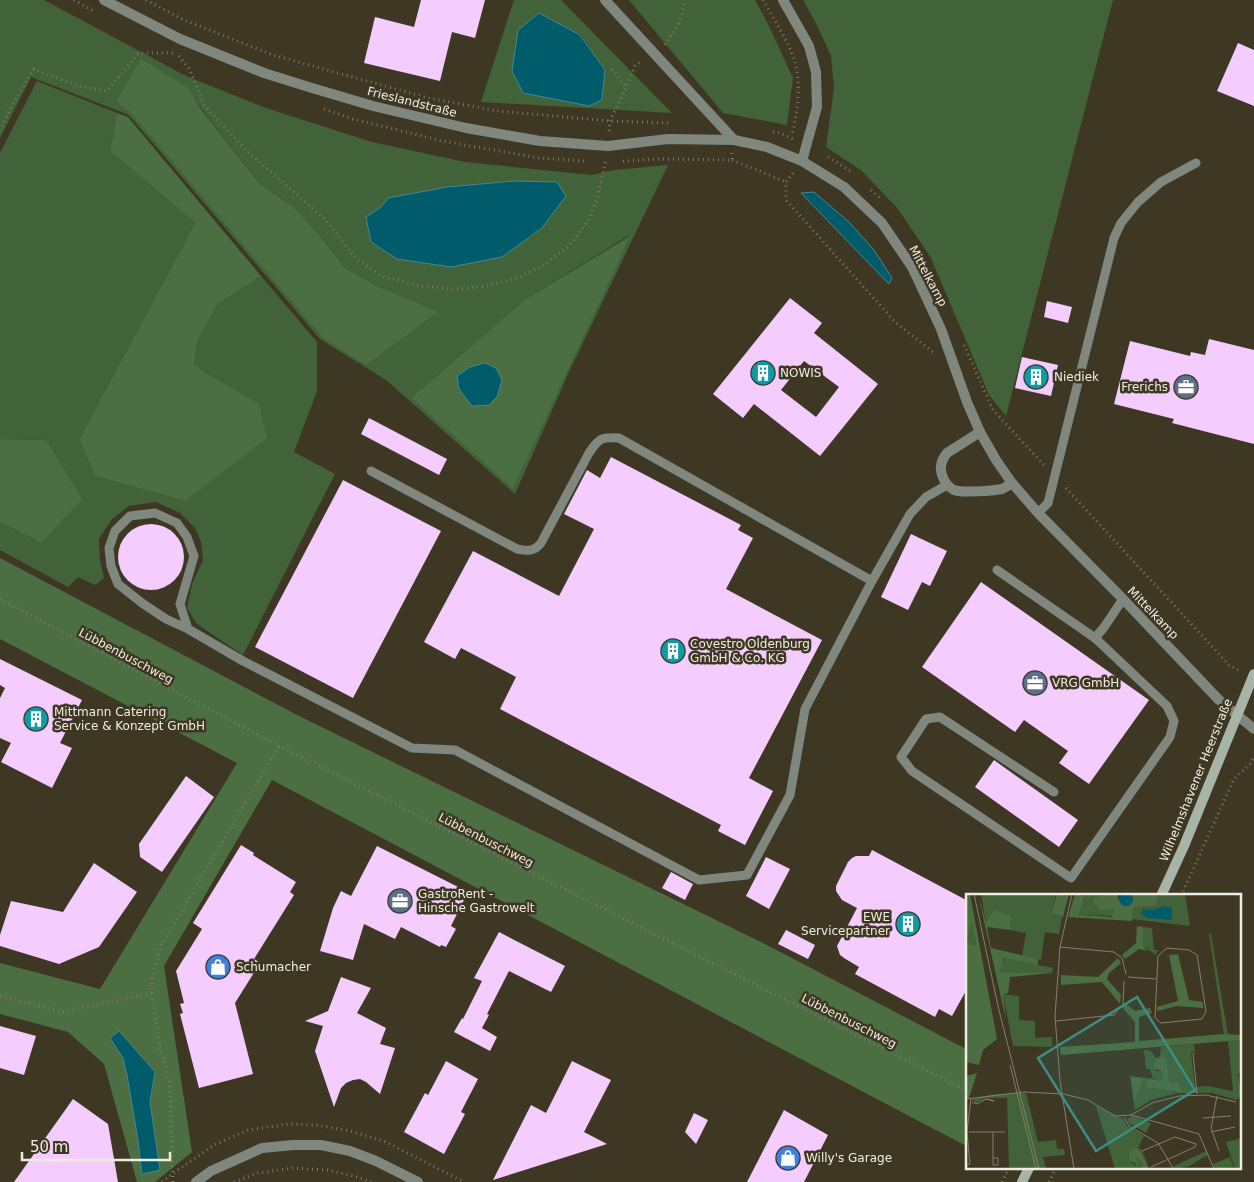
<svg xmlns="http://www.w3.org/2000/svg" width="1254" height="1182" font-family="'DejaVu Sans',sans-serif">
<rect width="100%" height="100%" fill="#3e3723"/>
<!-- green -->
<g fill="#42623a" fill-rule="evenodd">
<path d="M0,0H44L186,76L266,108L372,142L465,162L592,175L614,170L668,165L568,374L515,494L386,380L320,339L129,115L31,77L0,138ZM190,89L200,107L260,184L294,207L321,237L344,267L381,288L322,337L131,112L116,101ZM514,181L557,182L366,217L381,207L447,187ZM628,236H629L513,487L411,398L524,300Z"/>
<path d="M514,0H561L672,113L481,102ZM539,13L581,35L605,70Z"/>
<polygon points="629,0 755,0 767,22 793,78 787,125 723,113"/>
<polygon points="803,0 1113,0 1006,416 989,395 931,258 898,209 862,171 826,147 834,88 831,56 816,23"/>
<polygon points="37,81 117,113 110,151 195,223 79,439 95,476 185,501 214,378 194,364 198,340 218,304 261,276 317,342 317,391 294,452 335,474 243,655 197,624 187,608 192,584 203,560 201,542 195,528 180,513 156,502 129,506 112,519 99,539 100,560 104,578 95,585 78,577 68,587 0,550 0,522 41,543 46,440 0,439 0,153"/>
</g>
<!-- forest -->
<g fill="#4b6e43" fill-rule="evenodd">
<polygon points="141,59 190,89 200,108 260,184 294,207 321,237 344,267 381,288 438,312 366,365 322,337 131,113 116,101"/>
<polygon points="117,113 128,117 261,276 218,304 198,340 194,364 214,378 259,404 267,438 185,501 95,476 79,439 195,223 110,151"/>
<polygon points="630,236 513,488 411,398 524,300"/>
<polygon points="0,439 46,440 82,499 41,543 0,522"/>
<path d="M0,558L299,716L765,944L968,1050V1147L272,780L164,966L192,1152L155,1182H137L104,1064L68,1032L0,1014V963L100,989L237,763L0,639ZM119,1031L155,1072L150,1102L160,1170L142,1174C139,1151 137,1129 133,1108C129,1082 123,1057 119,1031Z"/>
</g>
<!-- water -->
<g fill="#005c6a" stroke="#48878d">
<polygon points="539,13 580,35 605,70 602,100 589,106 523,93 512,71 518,30"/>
<polygon points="514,181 557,182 566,196 542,228 502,257 451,267 397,259 371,242 366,217 381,207 388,198 447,187"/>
<polygon points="814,192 850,223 874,250 892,278 889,284 801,193"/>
<polygon points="485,363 496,368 502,380 497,397 489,405 472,406 459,389 457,376 470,367"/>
<polygon points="119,1031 155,1072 150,1102 160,1170 142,1174 138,1140 127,1075 123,1058 110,1038"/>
</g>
<!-- building -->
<g fill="#f4cdfe" fill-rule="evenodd">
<polygon points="421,0 485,0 475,38 452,32 440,81 364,63 375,17 414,27"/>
<polygon points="1238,43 1254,50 1254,106 1217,91"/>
<path d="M790,298L822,323L814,333L878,384L820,456L754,404L743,418L713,394ZM804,361L839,387L816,417L781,390Z"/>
<polygon points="1047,301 1072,307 1068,323 1044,317"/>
<polygon points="1209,339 1254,350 1254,444 1172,423 1174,419 1114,404 1130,341 1190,356 1191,352 1205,355"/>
<polygon points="1022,357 1058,365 1051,396 1015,388"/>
<polygon points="369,418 447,459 439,475 361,434"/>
<polygon points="611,457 741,525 738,530 753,538 726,589 822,640 749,778 773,791 745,845 718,831 721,825 500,709 516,677 461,648 455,659 424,642 473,551 559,596 594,529 564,514 587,470 600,478"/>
<polygon points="343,480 441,531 353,698 255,647"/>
<circle cx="151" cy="557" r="33"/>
<polygon points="911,534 947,551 930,586 922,582 908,610 881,597"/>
<polygon points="981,582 1149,700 1089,784 1059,763 1068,751 1024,720 1015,732 922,667"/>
<polygon points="0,659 82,700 60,743 72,748 52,788 1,762 11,743 0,738 0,698 5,688 0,685"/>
<polygon points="994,760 1078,820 1059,847 975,787"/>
<polygon points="186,776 214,797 162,872 140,857 139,844"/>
<polygon points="241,845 254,853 253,855 296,882 290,892 294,895 254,959 260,963 235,1003 253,1074 199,1088 180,1014 183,1013 180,1004 184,1003 176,971 202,929 193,923"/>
<polygon points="377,846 468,892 451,926 456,929 446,947 441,945 440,947 401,927 395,939 364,924 353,960 320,951 333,908 341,891 351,896"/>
<polygon points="872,850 968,901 968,987 952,1016 939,1009 935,1017 855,974 859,967 844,958 840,955 837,946 857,908 842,900 836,891 836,886 848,862 852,858 856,856 869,856"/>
<polygon points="766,857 790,869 769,909 746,896"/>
<polygon points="94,863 137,892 99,947 59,964 0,946 0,935 11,901 63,912"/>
<polygon points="671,872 693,884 685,900 662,888"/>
<polygon points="786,930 815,945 808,959 778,944"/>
<polygon points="499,932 565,966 551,992 509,971 487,1014 489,1015 482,1028 497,1037 490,1051 454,1032 462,1018 463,1019 482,981 474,978"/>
<polygon points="341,977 371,988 357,1013 386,1028 380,1044 395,1048 380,1094 366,1082 360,1079 353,1080 346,1083 341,1088 334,1107 315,1051 323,1026 305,1021 328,1011"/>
<polygon points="0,1026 36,1036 24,1075 0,1068"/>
<polygon points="446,1061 478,1079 461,1112 465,1114 444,1154 404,1132 425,1093 428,1095"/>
<polygon points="572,1061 611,1080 584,1132 607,1144 493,1180 531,1105 546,1113"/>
<polygon points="73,1099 108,1124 118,1182 14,1182"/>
<polygon points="784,1110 828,1135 804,1182 747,1182"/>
<polygon points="694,1113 708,1120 696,1144 685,1132"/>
</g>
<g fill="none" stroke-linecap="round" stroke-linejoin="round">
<!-- path -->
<g stroke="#7d7766" stroke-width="3" stroke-dasharray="1 4" stroke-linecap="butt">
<polyline points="74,0 93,11"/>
<polyline points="146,0 184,20 273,55 428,98 498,111 610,121 668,123"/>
<path d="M763,0C773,18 792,47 796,66C801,90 797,112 792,135"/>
<path d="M665,45C675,31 684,18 684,0"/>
<polyline points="179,56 190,70 204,105 245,149 327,221 355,258 382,276 420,286 456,289 488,286 518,278 543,266 569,246 588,221 597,199 606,159"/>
<polyline points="612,69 626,87"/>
<polyline points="324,109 353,119 443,141 539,158 584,161"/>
<polyline points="0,131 12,105 34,69 81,87 107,91 139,53 174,53"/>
<polyline points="609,131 610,121 626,88 635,66 642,61"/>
<polyline points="773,132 780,133 793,139"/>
<polyline points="828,157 852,172"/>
<polyline points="732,160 786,182"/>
<polyline points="623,161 655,159 732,160 732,153"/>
<polyline points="793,173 786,182 786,200 895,322 933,352"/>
<polyline points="871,190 881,199"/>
<polyline points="964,345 993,410 1044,465"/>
<polyline points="1066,488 1229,665 1240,671"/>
<polyline points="0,599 279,746 968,1091"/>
<polyline points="1181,896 1234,779 1250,764 1254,757"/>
<polyline points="0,996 62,1012 152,993"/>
<polyline points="162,1182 172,1174 214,1145 248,1130 289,1124 316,1125 350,1131 384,1141 464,1182"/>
<polyline points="173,1182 170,1084 160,1047 152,993 152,977 162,944 279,746"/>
<polyline points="234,1182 258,1173 293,1168 327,1170 354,1176 371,1182"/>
<polyline points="1002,1182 1009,1168"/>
<polyline points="1049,1182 1056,1168"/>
</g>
<!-- lane -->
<g stroke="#80877f" stroke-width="9">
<path d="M371,471L517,549C527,551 534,552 541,543L589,453C599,438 601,437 619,438L872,581L910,514L926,497L947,485"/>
<polyline points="1038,513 1048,503 1114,238 1121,223 1138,202 1161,182 1196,163"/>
<polyline points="997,570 1095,638 1105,626 1123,599"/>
<polyline points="188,629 166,619 142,603 118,584 111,566 109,548 115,531 130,516 155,513 177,523 187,537 194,556 180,604 188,629 243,661 412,748 455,750 699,880 747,875 790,795 805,709 872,581"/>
<polyline points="1054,792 940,717 926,719 901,757 912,771 1071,878 1170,737 1174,721 1167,706 1095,638"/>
</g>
<!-- street -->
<g stroke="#80877f" stroke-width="10">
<polyline points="104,0 180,39 264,73 312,88 373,106 466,128 540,141 608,146 668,139 734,140 767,147 802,161 844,187 882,223 912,267 941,329 967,402 980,432 996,460 1012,483 1038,513 1123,599 1219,700 1254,729"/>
<polyline points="605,0 734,140"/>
<polyline points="783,0 809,46 816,72 817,107 802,161"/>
<path d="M980,432L947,453C942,459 939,466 942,475C944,481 948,487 954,490C962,493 992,491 1002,489C1005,488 1009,485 1012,483"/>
<polyline points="196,1182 211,1171 262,1148 293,1145 321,1145 350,1151 376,1161 418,1182"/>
</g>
<!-- secondary -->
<g stroke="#a8b4a7" stroke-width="10">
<polyline points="1161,896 1184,846 1254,674"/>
<polyline points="1022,1182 1029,1168"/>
</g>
</g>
<!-- icons -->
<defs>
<symbol id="building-disc" viewBox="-11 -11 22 22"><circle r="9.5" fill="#0f9aa8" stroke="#3e3723"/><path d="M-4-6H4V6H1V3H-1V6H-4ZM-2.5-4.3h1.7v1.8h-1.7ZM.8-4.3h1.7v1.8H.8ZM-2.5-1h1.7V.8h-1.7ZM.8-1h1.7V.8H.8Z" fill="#fff"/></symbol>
<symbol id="office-disc" viewBox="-11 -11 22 22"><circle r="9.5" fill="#5c6f8a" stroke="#3e3723"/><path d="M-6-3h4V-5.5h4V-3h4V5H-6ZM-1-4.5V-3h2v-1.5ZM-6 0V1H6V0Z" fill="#fff"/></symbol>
<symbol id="shop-disc" viewBox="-11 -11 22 22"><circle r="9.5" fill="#3f7fe0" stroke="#3e3723"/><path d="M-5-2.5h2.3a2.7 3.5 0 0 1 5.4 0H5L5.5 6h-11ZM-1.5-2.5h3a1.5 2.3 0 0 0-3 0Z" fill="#fff"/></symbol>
</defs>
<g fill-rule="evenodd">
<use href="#building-disc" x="749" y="359" width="28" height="28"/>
<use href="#building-disc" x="1022" y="363" width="28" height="28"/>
<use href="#office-disc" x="1172" y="373" width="28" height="28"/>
<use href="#building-disc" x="659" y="637" width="28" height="28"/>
<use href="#office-disc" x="1021" y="669" width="28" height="28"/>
<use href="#building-disc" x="22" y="705" width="28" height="28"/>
<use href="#office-disc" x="386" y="887" width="28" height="28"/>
<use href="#building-disc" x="894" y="910" width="28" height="28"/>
<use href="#shop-disc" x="204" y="953" width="28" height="28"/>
<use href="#shop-disc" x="774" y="1144" width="28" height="28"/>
</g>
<g text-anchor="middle" stroke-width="5" stroke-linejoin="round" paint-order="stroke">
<!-- street labels -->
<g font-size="12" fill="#f0ece0" stroke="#3e3723">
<text transform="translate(412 102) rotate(14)" y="4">Frieslandstraße</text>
<text transform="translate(928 276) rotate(62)" y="4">Mittelkamp</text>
<text transform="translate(1153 613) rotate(46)" y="4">Mittelkamp</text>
<text transform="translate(126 656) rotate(28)" y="4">Lübbenbuschweg</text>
<text transform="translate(1196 780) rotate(-68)" y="4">Wilhelmshavener Heerstraße</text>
<text transform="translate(486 840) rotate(27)" y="4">Lübbenbuschweg</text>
<text transform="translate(849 1021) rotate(27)" y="4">Lübbenbuschweg</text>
</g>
<!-- poi labels -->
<g font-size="12" fill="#f0ece0" stroke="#3e3723" text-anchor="start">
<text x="780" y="377">NOWIS</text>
<text x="1054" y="381">Niediek</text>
<text x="1168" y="391" text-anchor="end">Frerichs</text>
<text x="690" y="648">Covestro Oldenburg<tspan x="690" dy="14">GmbH &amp; Co. KG</tspan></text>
<text x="1052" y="687">VRG GmbH</text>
<text x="54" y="716">Mittmann Catering<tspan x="54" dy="14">Service &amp; Konzept GmbH</tspan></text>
<text x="418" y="898">GastroRent -<tspan x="418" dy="14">Hinsche Gastrowelt</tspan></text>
<text x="890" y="921" text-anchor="end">EWE<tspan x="890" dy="14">Servicepartner</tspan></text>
<text x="236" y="971">Schumacher</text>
<text x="806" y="1162">Willy's Garage</text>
</g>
</g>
<!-- overview -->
<g transform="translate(966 894)">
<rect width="275" height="275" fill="#3e3723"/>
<path d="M15,0H90L85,19L96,23L93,40L79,38L75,66L56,62L60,39L44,36L46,21L20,30ZM117,0H140L127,4L128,11L133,16L147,14L148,22L113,21L119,3ZM191,0H219L224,32L166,25L167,15L174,12H190ZM7,28L10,52L0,50L3,30ZM177,33L186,34L188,56H192L190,61L177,52ZM243,40H245L262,141L258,140ZM37,64L87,74L86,79H32ZM37,100L53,102V126L69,127V144L86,143V153L47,152ZM275,146V178L272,180L275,202L271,206L246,199H211L185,206L169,216L164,182L187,185L184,175H180L178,156L185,157L190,164L194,162L195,153L228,150L230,162L228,158H225L229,193L242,192L267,197L262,147ZM201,165L203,188L213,189L214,193L195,187L196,177H189ZM187,185L213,193L210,198L185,192ZM60,199L72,248L90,246L91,255H98L99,261L77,263L80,275H43L41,204H20L10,209L6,205L30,200ZM130,212L157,225L161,232L178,242L172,254L175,255L184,275L176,259L169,253L165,268L170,271L169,262L178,271L176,275H149ZM167,222L185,229L180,239L163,229L161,225ZM275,244V275H269L260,248ZM240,257L242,261L223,272L209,275L208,272ZM264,263L268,275H249L247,270Z" fill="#42623a" fill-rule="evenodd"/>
<path d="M0,0H4L31,145L17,156L13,171L0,168V50L10,51L6,28L0,47ZM12,0L20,29L28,16L46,22L44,36L21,33L25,54L72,65V71L37,64L33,79H86L44,83L42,99L37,100L40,126ZM91,0H103L97,23L85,19ZM109,0L119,2L113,21L146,23L148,15L134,17L128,11L127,4L140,0H152V6L164,0H191L192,3L190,12H174L167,15L166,27L102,23ZM171,32L177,33V52L182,57L173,55L159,65L156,61L170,49ZM212,60L223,106L237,108V114L211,112L191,117V113L212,107L203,61ZM152,64L155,69L143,79L141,85L155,101L154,110L136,88L95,91V81L132,83ZM159,109L169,117L184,114L186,119L173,123V147L258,140L275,141V146L95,161L94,153L169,148V128L157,114ZM198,163L201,165L203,188L213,189L215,198L179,193L183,185L195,187L196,177L187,174L190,165ZM11,179L3,204H0V182ZM165,183L177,185L168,208ZM169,253L176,259L183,275H176L177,270L169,262L173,271L163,266V258Z" fill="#4b6e43"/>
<path d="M153 5a7 7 0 1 1 14 0a7 7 0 1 1-14 0ZM198,12L206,14V26L181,24L175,19L177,15L187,16Z" fill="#005c6a"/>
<path fill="none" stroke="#857f6f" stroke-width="1" d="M8,0L32,112L73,275M106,0L94,53L89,122L94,187L108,275M0,11V30M94,53L148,58L156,64L160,80M201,54L223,56L231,61L240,117L236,125L195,129L189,124L192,62ZM162,83L190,85M90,127L148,121L157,110L158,87M227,159L231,200M44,171L70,275M251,202L245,234L253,257M0,205L58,198L97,200L122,206L149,222L165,221L233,240L248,275M6,208L11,210L20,205L28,207L21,205M165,221L186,209L213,202L240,201L270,208M158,223L163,232L192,249L207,274M237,224L265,222M3,238H39M27,238V271H32V264H27M245,238L269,233M176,257L209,243L230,250L229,253L185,273M0,266V271L4,270L1,238L5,204"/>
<path fill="#3c8e85" fill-opacity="0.15" stroke="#3c8e85" stroke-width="2.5" d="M171,103L229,196L130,257L72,164Z"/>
<rect width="275" height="275" fill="none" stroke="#f0ece0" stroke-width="2.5"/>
</g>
<!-- scale -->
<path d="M22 1152v8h148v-8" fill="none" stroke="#f0ece0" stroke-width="2.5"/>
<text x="30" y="1152" font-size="15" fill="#f0ece0" stroke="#3e3723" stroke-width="4" paint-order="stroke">50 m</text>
</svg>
